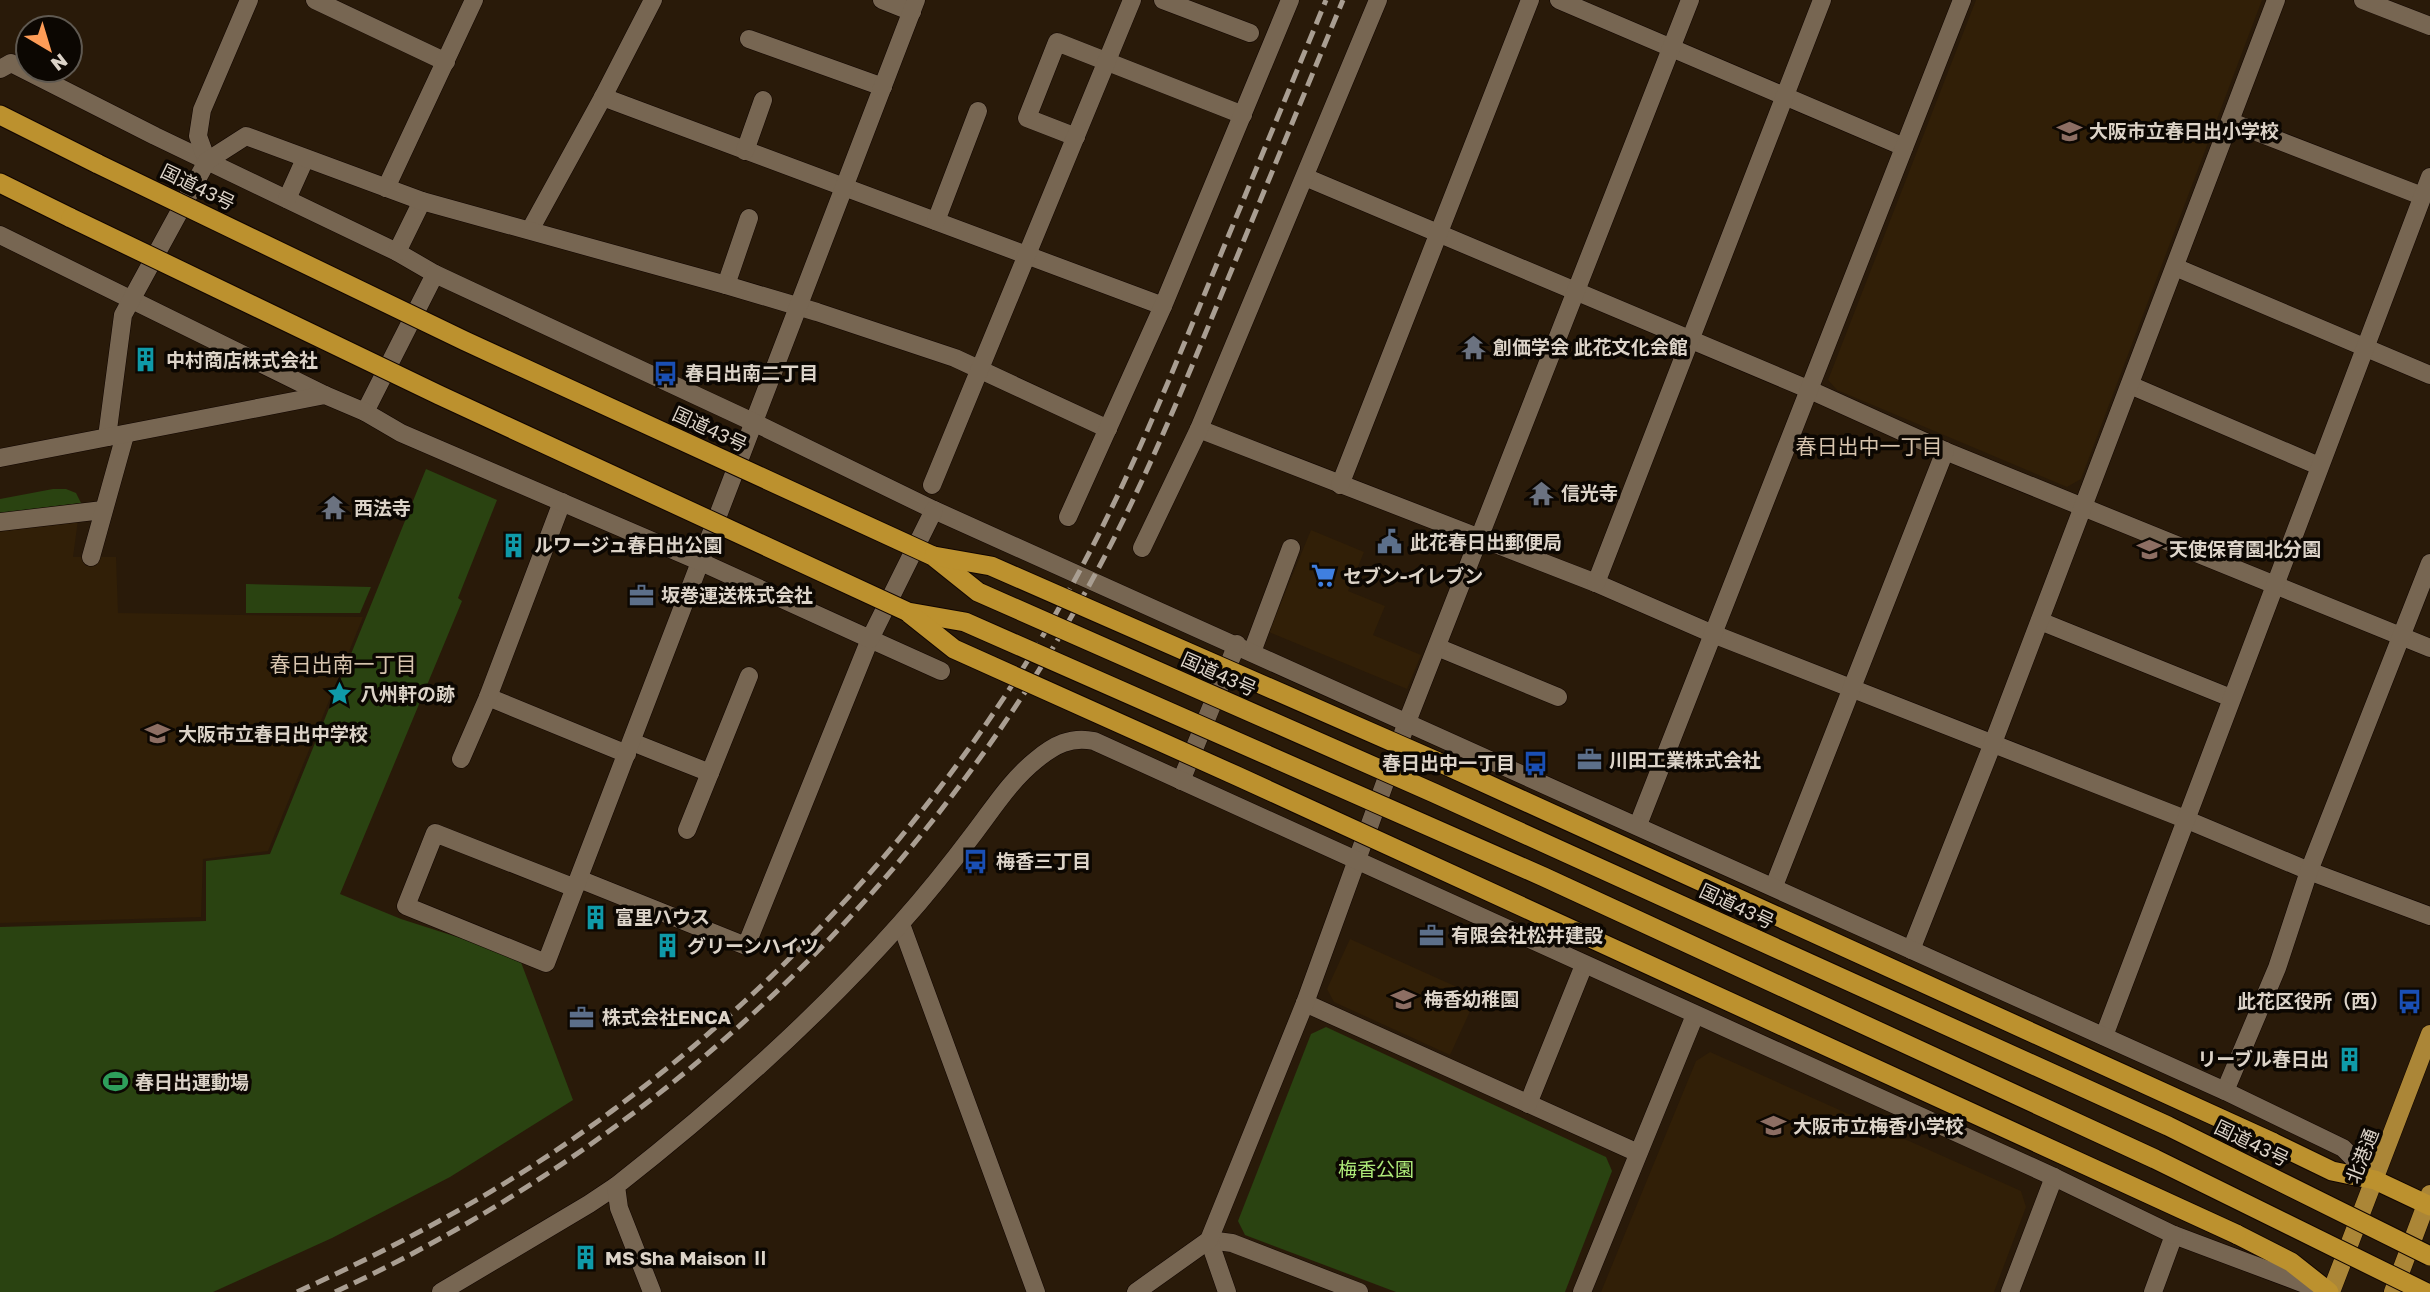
<svg xmlns="http://www.w3.org/2000/svg" width="2430" height="1292" font-family="'Golos Text','Noto Sans JP',sans-serif">
<rect width="100%" height="100%" fill="#291a09"/>
<!-- built -->
<g fill="#311f07">
<polygon points="1976,0 2262,0 2081,479 2067,487 1837,390 1828,380"/>
<polygon points="78,520 73,557 116,557 118,613 363,617 268,851 203,859 201,917 0,923 0,530"/>
<polygon points="1311,530 1364,552 1348,591 1385,606 1373,635 1421,655 1407,689 1269,632"/>
<polygon points="1350,939 1477,996 1450,1055 1334,1002 1327,989"/>
<polygon points="1710,1052 2021,1191 2026,1207 1994,1292 1601,1292 1696,1061"/>
</g>
<!-- green -->
<g fill="#2a4311">
<polygon points="426,469 497,500 458,598 462,601 340,894 401,919 519,957 573,1100 450,1177 332,1238 213,1292 0,1292 0,927 206,921 206,861 270,854"/>
<polygon points="53,489 66,489 76,493 81,503 0,513 0,499"/>
<polygon points="246,584 371,587 360,613 246,613"/>
<polygon points="1326,1027 1606,1157 1612,1171 1565,1292 1396,1292 1245,1235 1238,1221 1311,1034"/>
</g>
<g fill="none" stroke-linecap="round" stroke-linejoin="round">
<defs>
<g id="minor">
<polyline points="315,0 446,62"/>
<polyline points="882,0 912,12"/>
<polyline points="1163,0 1250,33"/>
<polyline points="1559,0 1904,147"/>
<polyline points="2363,0 2430,26"/>
<polyline points="749,39 883,87"/>
<polyline points="0,69 11,63 155,136 397,252 435,274"/>
<polyline points="603,97 1163,306"/>
<polyline points="2231,122 2422,196"/>
<polyline points="1076,137 1027,118 1057,42 1243,115"/>
<polyline points="745,151 763,100"/>
<polyline points="207,161 198,136 202,110 249,0"/>
<polyline points="1305,177 1810,390 1945,451 2430,648"/>
<polyline points="386,188 474,0"/>
<polyline points="287,199 305,159"/>
<polyline points="936,221 978,111"/>
<polyline points="530,230 603,97 653,0"/>
<polyline points="0,235 325,395"/>
<polyline points="397,252 422,201"/>
<polyline points="2175,267 2430,375"/>
<polyline points="726,285 749,218"/>
<polyline points="2130,385 2319,466"/>
<polyline points="1199,429 1596,583 1713,634 2185,819 2309,871 2430,916"/>
<polyline points="107,437 123,315 207,161 246,136 422,201 726,285 817,312 955,358 1108,429"/>
<polyline points="932,485 1132,0"/>
<polyline points="1340,485 1530,0"/>
<polyline points="1068,517 1163,306 1290,0"/>
<polyline points="0,522 103,510"/>
<polyline points="1142,548 1199,429 1378,0"/>
<polyline points="91,557 125,435"/>
<polyline points="1596,583 1822,0"/>
<polyline points="2040,621 2231,698"/>
<polyline points="1437,647 1558,697"/>
<polyline points="1252,652 1291,548"/>
<polyline points="488,697 627,754"/>
<polyline points="632,742 710,773"/>
<polyline points="461,759 488,697 562,502"/>
<polyline points="1638,825 1962,0"/>
<polyline points="687,830 749,676"/>
<polyline points="579,879 746,946 870,639 941,671"/>
<polyline points="1774,886 1945,451"/>
<path d="M575,888L435,833L406,906L546,963C670,642 792,321 916,0"/>
<polyline points="901,924 1036,1292"/>
<polyline points="1911,950 1993,743 2276,0"/>
<polyline points="1305,1003 1638,1153"/>
<polyline points="2104,1036 2430,177"/>
<polyline points="2225,1091 2277,968 2309,871 2430,563"/>
<polyline points="1528,1104 1584,965"/>
<polyline points="1209,1240 1232,1243 1359,1292"/>
<polyline points="1209,1240 1227,1292"/>
<polyline points="441,1292 589,1204 616,1186"/>
<polyline points="1136,1292 1209,1240 1305,1003 1407,722 1690,0"/>
<polyline points="1582,1292 1695,1015"/>
<polyline points="2010,1292 2054,1177"/>
<polyline points="2153,1292 2174,1235 2326,1292"/>
</g>
<g id="tertiary">
<polyline points="365,412 435,274 753,422 934,510 2225,1091 2343,1148 2375,1180"/>
<polyline points="0,458 325,395 365,412 401,433 701,562 870,639 934,510"/>
<polyline points="1181,781 1237,644"/>
<path d="M652,1292L619,1208L616,1186C718,1106 815,1020 901,923C927,894 951,864 975,832C994,807 1011,780 1036,760C1054,745 1071,736 1094,741L2054,1177L2174,1235"/>
</g>
<g id="primary">
<polyline points="2331,1292 2430,1034"/>
<polyline points="2393,1292 2430,1194"/>
</g>
<g id="trunk">
<polyline points="0,115 98,164"/>
<polyline points="0,183 71,218"/>
<polyline points="2272,1142 2332,1171 2375,1180 2430,1206"/>
<polyline points="2236,1234 2291,1262 2329,1292"/>
</g>
</defs>
<!-- minor casing -->
<use href="#minor" stroke="#110500" stroke-width="19"/>
<!-- tertiary casing -->
<use href="#tertiary" stroke="#110500" stroke-width="19"/>
<!-- primary casing -->
<use href="#primary" stroke="#110500" stroke-width="19"/>
<!-- trunk casing -->
<use href="#trunk" stroke="#110500" stroke-width="21"/>
<!-- minor -->
<use href="#minor" stroke="#776652" stroke-width="18"/>
<!-- tertiary -->
<use href="#tertiary" stroke="#776652" stroke-width="18"/>
<!-- primary -->
<use href="#primary" stroke="#ab8637" stroke-width="18"/>
<!-- trunk -->
<use href="#trunk" stroke="#bc912e" stroke-width="19"/>
<!-- rail -->
<g stroke="#a99e92" stroke-width="5" stroke-dasharray="14 7" stroke-linecap="butt">
<path d="M297,1292C391,1249 482,1201 567,1143C779,997 956,800 1078,574C1127,483 1166,388 1205,293C1245,195 1286,98 1326,0"/>
<path d="M335,1292C664,1139 926,888 1098,569C1145,482 1182,390 1220,298C1261,199 1302,99 1343,0"/>
</g>
<defs>
<g id="trunk-bridge">
<polyline points="98,164 465,341 933,556 978,592 1434,793 2168,1126 2430,1256"/>
<polyline points="71,218 439,395 908,612 965,622 1544,877 2155,1159 2425,1292"/>
<polyline points="934,556 991,566 1443,764 2272,1142"/>
<polyline points="910,614 954,649 1237,776 2236,1234"/>
</g>
</defs>
<!-- trunk-bridge casing -->
<use href="#trunk-bridge" stroke="#110500" stroke-width="21" stroke-linecap="butt"/>
<!-- trunk-bridge -->
<use href="#trunk-bridge" stroke="#bc912e" stroke-width="19"/>
</g>
<!-- icons -->
<defs>
<symbol id="school-bare" viewBox="-9 -9 18 18"><path d="M0-5L7-2L0 1L-7-2ZM-4 1L0 2.5L4 1V4Q0 6-4 4Z" fill="#8d6e63" stroke="#0c0702" stroke-width="2.5" paint-order="stroke"/></symbol>
<symbol id="temple-bare" viewBox="-9 -9 18 18"><path d="M0-6L5-2H3V0L6.5 2.5H4V6H1.5V3h-3V6H-4V2.5H-6.5L-3 0V-2H-5Z" fill="#6b7280" stroke="#0c0702" stroke-width="2.5" paint-order="stroke"/></symbol>
<symbol id="building-bare" viewBox="-9 -9 18 18"><path d="M-4-6H4V6H1V3H-1V6H-4ZM-2.5-4.3h1.7v1.8h-1.7ZM.8-4.3h1.7v1.8H.8ZM-2.5-1h1.7V.8h-1.7ZM.8-1h1.7V.8H.8Z" fill="#0f9aa8" stroke="#0c0702" stroke-width="2.5" paint-order="stroke"/></symbol>
<symbol id="bus-bare" viewBox="-9 -9 18 18"><path d="M-5-6H5V4H4V6H2V4H-2V6H-4V4H-5ZM-3.5-4V0h7V-4ZM-3.5 1.2v1.5H-2V1.2ZM2 1.2v1.5H3.5V1.2Z" fill="#1a4fb4" stroke="#0c0702" stroke-width="2.5" paint-order="stroke"/></symbol>
<symbol id="civic-bare" viewBox="-9 -9 18 18"><path d="M-.6-6.5H3V-4.5H.6V-3L4-1V1h2V6H-6V1h2V-1L-.6-3ZM-1.2 2.5V6h2.4V2.5Z" fill="#5c6f8a" stroke="#0c0702" stroke-width="2.5" paint-order="stroke"/></symbol>
<symbol id="supermarket-bare" viewBox="-9 -9 18 18"><path d="M-6-5.5h2.5l.6 2H6L4.5 2H-2.5L-4.4-4H-6ZM-1.5 3.2a1.3 1.3 0 1 0 .1 0ZM3 3.2a1.3 1.3 0 1 0 .1 0Z" fill="#3f7fe0" stroke="#0c0702" stroke-width="2.5" paint-order="stroke"/></symbol>
<symbol id="office-bare" viewBox="-9 -9 18 18"><path d="M-6-3h4V-5.5h4V-3h4V5H-6ZM-1-4.5V-3h2v-1.5ZM-6 0V1H6V0Z" fill="#5c6f8a" stroke="#0c0702" stroke-width="2.5" paint-order="stroke"/></symbol>
<symbol id="sight-bare" viewBox="-9 -9 18 18"><path d="M0-6L1.8-2.2L6-1.7L2.9 1.2L3.7 5.4L0 3.3L-3.7 5.4L-2.9 1.2L-6-1.7L-1.8-2.2Z" fill="#0f9aa8" stroke="#0c0702" stroke-width="2.5" paint-order="stroke"/></symbol>
<symbol id="stadium-bare" viewBox="-9 -9 18 18"><path d="M0-5a6.5 5 0 1 0 0 10a6.5 5 0 1 0 0-10ZM-3.5-1.8h7v3.6h-7Z" fill="#2e9e5b" stroke="#0c0702" stroke-width="2.5" paint-order="stroke"/></symbol>
</defs>
<g fill-rule="evenodd">
<use href="#school-bare" x="2052" y="114" width="35" height="35"/>
<use href="#temple-bare" x="1456" y="330" width="35" height="35"/>
<use href="#building-bare" x="128" y="342" width="35" height="35"/>
<use href="#bus-bare" x="648" y="356" width="35" height="35"/>
<use href="#temple-bare" x="1524" y="476" width="35" height="35"/>
<use href="#temple-bare" x="316" y="490" width="35" height="35"/>
<use href="#civic-bare" x="1372" y="524" width="35" height="35"/>
<use href="#building-bare" x="496" y="528" width="35" height="35"/>
<use href="#school-bare" x="2132" y="532" width="35" height="35"/>
<use href="#supermarket-bare" x="1306" y="558" width="35" height="35"/>
<use href="#office-bare" x="624" y="578" width="35" height="35"/>
<use href="#sight-bare" x="322" y="676" width="35" height="35"/>
<use href="#school-bare" x="140" y="716" width="35" height="35"/>
<use href="#office-bare" x="1572" y="742" width="35" height="35"/>
<use href="#bus-bare" x="1518" y="746" width="35" height="35"/>
<use href="#bus-bare" x="958" y="844" width="35" height="35"/>
<use href="#building-bare" x="578" y="900" width="35" height="35"/>
<use href="#office-bare" x="1414" y="918" width="35" height="35"/>
<use href="#building-bare" x="650" y="928" width="35" height="35"/>
<use href="#school-bare" x="1386" y="982" width="35" height="35"/>
<use href="#bus-bare" x="2392" y="984" width="35" height="35"/>
<use href="#office-bare" x="564" y="1000" width="35" height="35"/>
<use href="#building-bare" x="2332" y="1042" width="35" height="35"/>
<use href="#stadium-bare" x="98" y="1064" width="35" height="35"/>
<use href="#school-bare" x="1756" y="1108" width="35" height="35"/>
<use href="#building-bare" x="568" y="1240" width="35" height="35"/>
</g>
<g text-anchor="middle" stroke-width="7" stroke-linejoin="round" paint-order="stroke">
<!-- poi labels -->
<g font-size="19" font-weight="bold" fill="#dcd3c8" stroke="#0c0702" text-anchor="start">
<text x="2089" y="138">大阪市立春日出小学校</text>
<text x="1493" y="354">創価学会 此花文化会館</text>
<text x="166" y="367">中村商店株式会社</text>
<text x="685" y="380">春日出南二丁目</text>
<text x="1561" y="500">信光寺</text>
<text x="354" y="515">西法寺</text>
<text x="1410" y="549">此花春日出郵便局</text>
<text x="534" y="552">ルワージュ春日出公園</text>
<text x="2169" y="556">天使保育園北分園</text>
<text x="1343" y="583">セブン-イレブン</text>
<text x="661" y="602">坂巻運送株式会社</text>
<text x="360" y="701">八州軒の跡</text>
<text x="178" y="741">大阪市立春日出中学校</text>
<text x="1609" y="767">川田工業株式会社</text>
<text x="1515" y="770" text-anchor="end">春日出中一丁目</text>
<text x="996" y="868">梅香三丁目</text>
<text x="615" y="924">富里ハウス</text>
<text x="1451" y="942">有限会社松井建設</text>
<text x="687" y="953">グリーンハイツ</text>
<text x="1424" y="1006">梅香幼稚園</text>
<text x="2389" y="1008" text-anchor="end">此花区役所（西）</text>
<text x="602" y="1024">株式会社ENCA</text>
<text x="2329" y="1066" text-anchor="end">リーブル春日出</text>
<text x="135" y="1089">春日出運動場</text>
<text x="1793" y="1133">大阪市立梅香小学校</text>
<text x="605" y="1265">MS Sha Maison Ⅱ</text>
</g>
<!-- street labels -->
<g font-size="19" fill="#dcd3c8" stroke="#0c0702">
<text transform="translate(198 187) rotate(26)" y="7">国道43号</text>
<text transform="translate(710 429) rotate(25)" y="7">国道43号</text>
<text transform="translate(1219 674) rotate(24)" y="7">国道43号</text>
<text transform="translate(1737 906) rotate(25)" y="7">国道43号</text>
<text transform="translate(2252 1143) rotate(26)" y="7">国道43号</text>
<text transform="translate(2362 1156) rotate(-69)" y="7">北港通</text>
</g>
<!-- park labels -->
<g font-size="19" fill="#aeea79" stroke="#0c0702">
<text x="1376" y="1176">梅香公園</text>
</g>
<!-- neighbourhood labels -->
<g font-size="21" fill="#d7c4ae" stroke="#0c0702">
<text x="1869" y="454">春日出中一丁目</text>
<text x="343" y="672">春日出南一丁目</text>
</g>
</g>
<!-- north arrow -->
<g transform="translate(49 49) rotate(142)"><circle r="33" fill="#0c0702" stroke="#5f5951" stroke-width="2"/>
<path d="M0-5L12 26L0 18L-12 26Z" fill="#fe9c57"/>
<text y="-10" font-size="19" font-weight="bold" text-anchor="middle" fill="#dcd3c8">N</text>
</g>
</svg>
